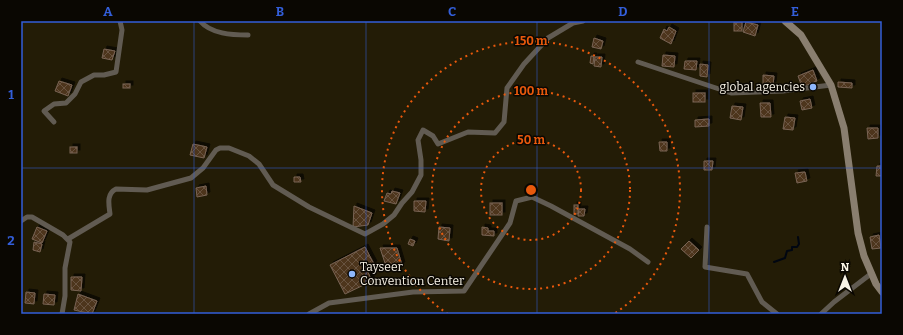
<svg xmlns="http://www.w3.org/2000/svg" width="903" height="335" font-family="Bitter,serif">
<defs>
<pattern id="building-cross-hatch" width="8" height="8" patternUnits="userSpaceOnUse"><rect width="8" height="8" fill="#4d341f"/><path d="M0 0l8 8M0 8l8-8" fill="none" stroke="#675240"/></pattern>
<filter id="shadow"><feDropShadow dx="3" dy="-3" stdDeviation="0" flood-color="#0009"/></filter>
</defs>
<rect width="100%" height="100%" fill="#231c06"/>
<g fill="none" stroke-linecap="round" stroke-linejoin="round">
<!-- stream -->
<polyline stroke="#000611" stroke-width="2" points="774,262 785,258 787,251 792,250 792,247 797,247 799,244 798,237"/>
</g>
<!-- building -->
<g fill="url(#building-cross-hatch)" stroke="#786353" filter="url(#shadow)">
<rect x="734" y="22" width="8" height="9"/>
<polygon points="746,22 758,25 755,36 743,32"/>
<polygon points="669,27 676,31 671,44 660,38 664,29 667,31"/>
<polygon points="594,38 603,41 601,49 592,47"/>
<polygon points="104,49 115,51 112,60 102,58"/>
<polygon points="663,55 675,56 674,67 662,66"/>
<polygon points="591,56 594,56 593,64 590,63"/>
<polygon points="595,57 602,57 601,67 594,66"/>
<polygon points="685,61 697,61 696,70 684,69"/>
<polygon points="700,64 708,65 707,77 700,76"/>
<polygon points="813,70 817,81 802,87 798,76"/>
<polygon points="763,75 774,76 773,85 763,85"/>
<polygon points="59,81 72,85 68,96 55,91"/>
<polygon points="838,82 852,83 852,88 838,87"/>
<rect x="123" y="84" width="7" height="4"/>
<rect x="693" y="93" width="12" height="9"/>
<polygon points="810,99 812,108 802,110 800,101"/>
<polygon points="760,103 770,103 771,117 761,117"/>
<polygon points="732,106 743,107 741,120 730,118"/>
<polygon points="785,117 795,118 793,130 783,129"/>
<polygon points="709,119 709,126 695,127 695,120"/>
<polygon points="867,128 878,128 878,138 868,139"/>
<polygon points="659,142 667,142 667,151 660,151"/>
<polygon points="193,144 207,147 204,158 190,155"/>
<rect x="70" y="147" width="7" height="6"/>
<polygon points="704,161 713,161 712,170 704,170"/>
<polygon points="877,166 882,166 882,176 876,176"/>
<polygon points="805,172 807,181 797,183 795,173"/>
<polygon points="294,177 300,177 301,182 294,182"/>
<polygon points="206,186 207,195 197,197 196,188"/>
<polygon points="392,191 400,193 396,204 384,201 387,193 391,194"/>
<polygon points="414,201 426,201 425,212 414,211"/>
<rect x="490" y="203" width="12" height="12"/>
<rect x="574" y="205" width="4" height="9"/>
<polygon points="354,206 372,213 368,225 353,227"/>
<polygon points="579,209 585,209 584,216 578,216"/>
<polygon points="37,227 47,231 42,243 32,239"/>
<polygon points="439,227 450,228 449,241 438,239"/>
<polygon points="482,227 488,228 488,231 494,231 494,236 482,235"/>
<polygon points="879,235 881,248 872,249 870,237"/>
<polygon points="410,239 415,241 413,246 408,244"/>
<polygon points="689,241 699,250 691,258 681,249"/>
<polygon points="34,242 42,244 40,252 33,250"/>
<polygon points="365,247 374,264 366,268 372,281 345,294 330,265"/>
<polygon points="380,248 397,248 402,265 387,269"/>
<polygon points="71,277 82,277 81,291 71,290"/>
<polygon points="26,292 35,293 34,304 25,303"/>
<polygon points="44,294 55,295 54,305 43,304"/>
<polygon points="78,294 97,301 92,314 74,310"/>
</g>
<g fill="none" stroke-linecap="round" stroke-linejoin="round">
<!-- street -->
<g stroke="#615b52" stroke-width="5">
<path d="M200,21C211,34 232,35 248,35"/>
<polyline points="638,62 731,93 783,91 831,85"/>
<polyline points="54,122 44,111 54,104 66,103 75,94 81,82 94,75 104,75 116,72 122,30 120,21"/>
<polyline points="21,221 27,217 32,217 63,235 70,242 65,268 65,296 62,314"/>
<polyline points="707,227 705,267 747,274 762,302 777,314"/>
<path d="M68,239L110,214C109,205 106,194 116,189L147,190L191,178L203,168L216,150L220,148H229L249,156L259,164L273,185L309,207L365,234L383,224L394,215L402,203L412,192L421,175V160L418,140L423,130L433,136L438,144L468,132L495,133L504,122L507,88L524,64L548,38L573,23L583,21"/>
<polyline points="309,314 329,303 413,292 464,291 510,223 516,201 532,197 551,206 630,249 648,262"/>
<polyline points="821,314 834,302 872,273"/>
</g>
<!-- secondary -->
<polyline stroke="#897e6f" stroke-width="7" points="785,21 801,35 831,85 844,128 858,233 864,256 876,284 882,292"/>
</g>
<!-- grid -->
<path fill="none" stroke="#335ed9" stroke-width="1" stroke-opacity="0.55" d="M194,21V314M366,21V314M537,21V314M709,21V314M21,168H882"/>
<!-- distance rings -->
<g fill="none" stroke="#e8590c" stroke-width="2" stroke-dasharray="2 4">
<circle cx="531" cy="190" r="50"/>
<circle cx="531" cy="190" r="99"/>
<path d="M448 314A149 149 0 1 1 614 314"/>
</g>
<!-- markers -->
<g fill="#8fb8fd" stroke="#0a0702" stroke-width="1.5">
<circle cx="813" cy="87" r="4"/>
<circle cx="352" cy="274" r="4"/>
</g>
<g text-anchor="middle" stroke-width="3" stroke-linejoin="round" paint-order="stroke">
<!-- poi labels -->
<g font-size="12" fill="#f8f3e6" stroke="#0a0702" text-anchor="end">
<text x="805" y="91">global agencies</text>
<text x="360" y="271" text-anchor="start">Tayseer<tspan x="360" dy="14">Convention Center</tspan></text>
</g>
</g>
<circle cx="531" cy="190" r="6" fill="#e8590c" stroke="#0a0702" stroke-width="2"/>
<g font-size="12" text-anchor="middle" font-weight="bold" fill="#e8590c" stroke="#0a0702" stroke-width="3" stroke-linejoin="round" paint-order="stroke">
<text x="531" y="45">150 m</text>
<text x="531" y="95">100 m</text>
<text x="531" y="144">50 m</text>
</g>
<!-- border -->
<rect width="903" height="335" fill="none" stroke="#0a0702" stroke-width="44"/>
<!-- north arrow -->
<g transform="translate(845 277)" stroke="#0a0702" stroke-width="3" paint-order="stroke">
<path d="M0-3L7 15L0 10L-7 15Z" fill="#f8f3e6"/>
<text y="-6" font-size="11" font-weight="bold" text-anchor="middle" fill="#f8f3e6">N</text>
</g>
<rect x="22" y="22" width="859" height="291" fill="none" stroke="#335ed9" stroke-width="1.5"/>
<g font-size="13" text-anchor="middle" font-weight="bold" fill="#335ed9">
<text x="108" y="16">A</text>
<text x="280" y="16">B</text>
<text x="452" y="16">C</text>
<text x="623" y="16">D</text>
<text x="795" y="16">E</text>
<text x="11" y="99">1</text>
<text x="11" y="245">2</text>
</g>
</svg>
